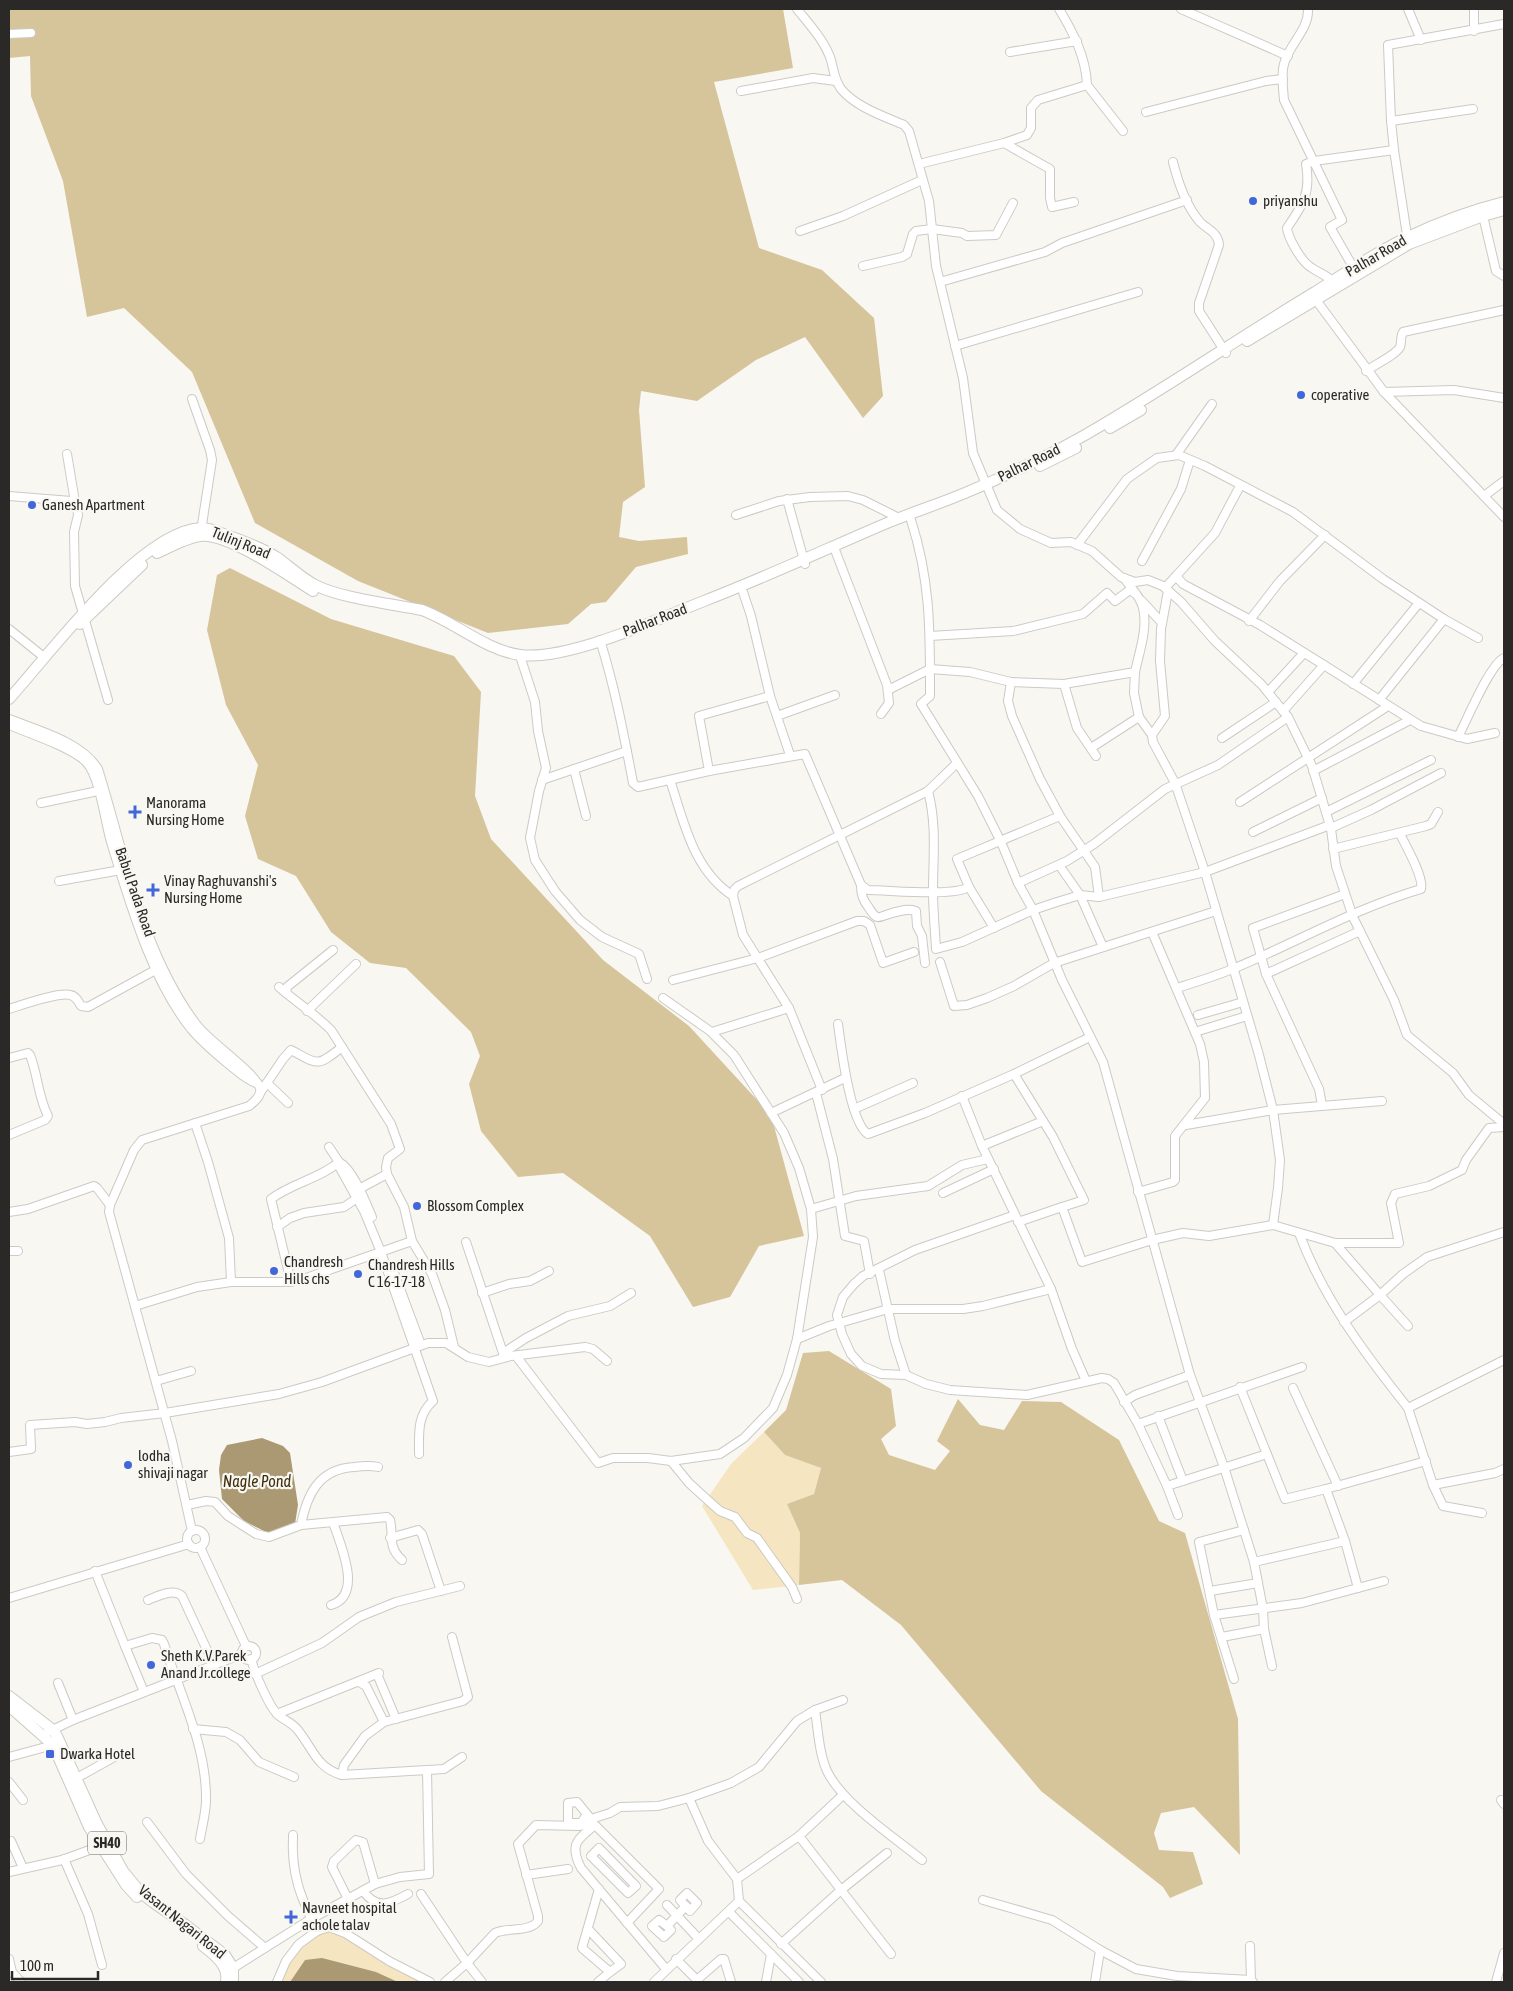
<svg xmlns="http://www.w3.org/2000/svg" width="1513" height="1991" font-family="'Asap Condensed',sans-serif">
<rect width="100%" height="100%" fill="#f9f7f2"/>
<!-- green -->
<g fill="#f5e5c0">
<polygon points="764,1432 785,1455 821,1468 814,1494 787,1504 800,1533 799,1585 753,1590 702,1506 731,1464"/>
<path d="M329,1927L429,1982H398L376,1972L305,1960L290,1982H277C290,1949 298,1943 329,1927Z"/>
</g>
<!-- forest -->
<g fill="#d6c49b">
<polygon points="9,9 783,9 793,68 714,82 759,248 822,270 874,318 883,396 863,418 805,337 756,360 697,401 641,391 639,410 645,487 623,502 619,537 639,541 687,537 688,554 636,567 606,602 591,604 568,624 488,633 358,581 255,523 192,372 124,308 87,317 63,181 31,96 30,56 9,58"/>
<polygon points="230,568 331,619 454,656 481,692 475,796 491,839 603,960 689,1026 771,1115 804,1236 759,1246 730,1297 693,1307 650,1236 563,1173 518,1177 481,1131 469,1084 480,1056 471,1032 406,968 370,963 331,932 296,876 258,859 245,816 258,765 226,705 207,630 217,575"/>
<polygon points="829,1351 891,1389 896,1426 881,1439 889,1455 935,1470 950,1451 937,1441 958,1399 980,1425 1004,1430 1022,1401 1061,1402 1119,1440 1159,1521 1185,1533 1238,1719 1240,1855 1194,1807 1161,1813 1154,1833 1159,1850 1193,1852 1203,1884 1170,1898 1163,1887 1041,1791 901,1625 842,1580 799,1585 800,1533 787,1504 814,1494 821,1468 785,1455 764,1432 786,1410 803,1353"/>
</g>
<!-- water -->
<g fill="#aa9972">
<polygon points="262,1438 283,1446 290,1453 298,1505 295,1524 268,1533 244,1521 222,1499 219,1470 221,1455 227,1445"/>
<polygon points="322,1958 376,1972 398,1982 290,1982 305,1960"/>
</g>
<g fill="none" stroke-linecap="round" stroke-linejoin="round">
<defs>
<g id="minor">
<path d="M797,9C809,24 825,41 831,60C834,71 834,79 841,89C856,107 883,116 904,125L909,131L929,201L936,266L963,378L973,453L997,510L1020,529L1051,543L1071,542L1092,551L1121,577L1135,582L1148,580L1163,586L1181,602L1215,641L1262,685L1288,717L1312,766L1331,829L1336,866L1353,917L1394,1000L1407,1035L1453,1073L1469,1095L1504,1124"/>
<polyline points="1181,9 1288,56"/>
<path d="M1308,9C1309,30 1289,44 1284,64C1281,75 1283,88 1284,100L1342,220L1330,227L1356,272"/>
<polyline points="1408,9 1421,40"/>
<polyline points="1474,9 1474,31"/>
<polyline points="9,34 31,33"/>
<polyline points="1010,52 1077,41"/>
<polyline points="1087,85 1123,131"/>
<polyline points="741,91 813,78 836,81"/>
<polyline points="1146,112 1266,81 1283,79"/>
<polyline points="1391,121 1473,109"/>
<polyline points="1004,143 1050,169 1050,198 1052,207 1074,202"/>
<polyline points="1394,150 1391,121 1388,45 1504,24"/>
<path d="M1173,162C1178,182 1186,206 1200,222C1208,230 1218,232 1219,245L1199,303V311L1226,353"/>
<path d="M919,164L1004,143L1027,135L1031,128V108L1038,100L1087,85C1086,57 1073,32 1059,9"/>
<polyline points="1483,216 1496,271 1504,276"/>
<polyline points="800,231 843,216 922,180"/>
<polyline points="863,266 902,257 907,254 913,234 916,231 932,229 962,233 967,236 996,235 1013,203"/>
<path d="M1332,281C1325,274 1319,273 1312,268C1302,263 1288,238 1287,228C1303,205 1311,193 1306,164L1314,161L1394,150L1408,242"/>
<polyline points="940,282 1045,252 1062,243 1187,200"/>
<polyline points="1316,300 1384,392 1504,517"/>
<polyline points="955,346 1138,292"/>
<path d="M1366,371C1374,365 1396,355 1400,347C1402,342 1400,337 1403,332L1504,310"/>
<polyline points="1384,392 1454,390 1504,398"/>
<polyline points="192,399 210,450 212,460 201,531"/>
<polyline points="67,454 75,502"/>
<polyline points="1176,455 1212,404"/>
<polyline points="9,496 71,501 77,504 78,515 74,532 75,586 108,700"/>
<polyline points="1484,496 1504,481"/>
<polyline points="787,499 805,564"/>
<polyline points="736,515 779,501 810,497 848,496 863,500 899,518"/>
<path d="M911,520C931,582 930,633 930,696L921,704L978,796L1001,842L1018,883L1033,910L1062,980L1103,1062L1190,1375L1224,1467L1254,1562L1263,1609L1264,1629L1272,1666"/>
<polyline points="1077,545 1127,479 1157,458 1179,455 1205,466 1293,512 1383,579 1444,619 1478,638"/>
<polyline points="835,550 887,685 889,703 881,714"/>
<polyline points="1142,561 1181,489 1190,460"/>
<polyline points="1176,576 1215,533 1240,486"/>
<polyline points="1165,588 1176,576 1183,584 1260,625 1421,726 1467,739 1495,733"/>
<polyline points="1168,591 1161,629 1160,661 1165,716 1152,735 1153,742 1175,783 1205,872 1259,1055 1273,1110 1280,1160 1278,1188 1273,1225"/>
<polyline points="743,592 751,616 770,696 790,755"/>
<polyline points="1142,601 1162,623"/>
<polyline points="1249,621 1280,581 1325,535"/>
<polyline points="9,629 45,658"/>
<polyline points="930,636 1013,631 1083,614 1107,593 1115,601 1131,589 1134,593"/>
<path d="M600,640C615,688 624,735 633,783L638,787L709,771L805,754L861,885L868,890C890,890 952,897 969,887L957,859L1060,816"/>
<polyline points="521,659 535,702 538,731 546,768 539,791 530,838 535,860 555,891 580,920 602,937 639,954 647,979"/>
<polyline points="1011,682 1008,701 1012,716 1040,779 1060,816 1095,867 1099,897"/>
<polyline points="1064,684 1077,728 1096,756"/>
<polyline points="1353,684 1419,603"/>
<path d="M888,690L930,669L970,672L1011,682L1064,684L1135,672C1139,653 1148,628 1143,608C1141,597 1130,587 1124,578"/>
<polyline points="1268,692 1304,653"/>
<polyline points="1379,700 1444,619"/>
<polyline points="1283,711 1324,665"/>
<polyline points="777,716 835,695"/>
<polyline points="1139,717 1152,735"/>
<path d="M9,719C37,730 82,742 98,769C125,855 141,950 196,1024C209,1042 255,1072 260,1088C262,1096 254,1102 249,1106L142,1140L134,1150L110,1205L109,1212L172,1441L192,1531"/>
<path d="M9,725C28,733 74,748 87,763C100,778 105,822 111,842C130,903 151,979 191,1029C202,1042 215,1053 227,1063C237,1071 246,1080 258,1084"/>
<path d="M1458,737C1467,720 1490,664 1504,658"/>
<polyline points="1222,738 1276,702"/>
<polyline points="1091,748 1139,717 1134,693 1135,672"/>
<polyline points="574,769 586,816"/>
<polyline points="709,771 699,716 770,696"/>
<polyline points="1313,771 1410,720"/>
<polyline points="542,780 627,751"/>
<path d="M670,780C684,822 693,870 733,896"/>
<path d="M928,791C937,825 933,857 933,891C933,910 935,930 936,949L962,942L1033,910L1057,902L1080,895L1099,897L1205,872L1330,825"/>
<polyline points="1240,802 1388,706"/>
<polyline points="41,803 98,791"/>
<polyline points="1326,812 1431,760"/>
<polyline points="1331,828 1371,810 1441,773"/>
<polyline points="1253,832 1322,798"/>
<polyline points="1333,849 1426,826 1431,824 1438,812"/>
<polyline points="1059,865 1080,895 1103,947"/>
<polyline points="59,881 121,870"/>
<polyline points="1018,883 1067,861 1094,844 1165,789 1218,765 1288,717"/>
<path d="M861,885C861,895 863,900 869,908C871,911 873,915 877,917C881,919 901,906 916,911L917,926L922,936L925,963"/>
<polyline points="969,887 994,928"/>
<polyline points="940,962 954,1006 967,1005 987,998 1014,986 1054,963 1216,911"/>
<polyline points="1266,974 1360,931"/>
<polyline points="673,980 758,958 857,921 864,921 870,925 883,963 914,952"/>
<path d="M279,987C296,1002 315,1014 331,1030L391,1124L400,1149L388,1158L386,1167L387,1174L404,1207L412,1241L432,1274L445,1310L454,1347"/>
<path d="M1177,988C1196,982 1216,976 1235,968C1297,942 1356,908 1421,889C1424,877 1406,846 1400,834"/>
<polyline points="286,993 287,987 333,950"/>
<path d="M9,1009C22,1005 58,992 70,995C76,996 78,1001 81,1006L88,1007L159,968"/>
<polyline points="307,1011 356,964"/>
<polyline points="1198,1015 1243,1002"/>
<path d="M838,1024C841,1046 850,1123 868,1134L925,1113L1014,1074L1053,1137L1084,1200L1062,1207L1082,1262L1152,1240L1183,1233L1209,1236L1273,1225L1335,1243H1399L1391,1203L1395,1194L1429,1186L1462,1170L1466,1160L1489,1128L1504,1127"/>
<polyline points="712,1032 789,1008"/>
<polyline points="1195,1032 1247,1016"/>
<path d="M9,1058L28,1053L30,1055C38,1075 38,1097 48,1116L45,1120L9,1135"/>
<polyline points="1014,1074 1090,1037"/>
<polyline points="267,1083 288,1103"/>
<polyline points="822,1090 789,1008 743,935 733,896 734,890 738,886 928,791 957,763"/>
<path d="M260,1093L283,1059L291,1050C318,1064 316,1068 342,1047"/>
<polyline points="816,1093 833,1159 845,1236 864,1241 870,1274"/>
<polyline points="1322,1105 1319,1089 1266,974 1253,928 1345,894"/>
<polyline points="854,1109 913,1083"/>
<polyline points="771,1113 845,1078"/>
<polyline points="195,1123 208,1162 229,1238 231,1282"/>
<polyline points="1186,1125 1273,1110 1382,1101"/>
<polyline points="982,1146 1043,1121"/>
<path d="M329,1147L339,1162L340,1168L364,1211L381,1252L433,1401C417,1415 419,1433 419,1454"/>
<path d="M339,1162C353,1169 366,1203 372,1217"/>
<polyline points="359,1189 387,1174"/>
<polyline points="1138,1192 1173,1182 1175,1180 1175,1136 1205,1098 1204,1062 1200,1044 1152,932"/>
<polyline points="943,1193 994,1169"/>
<polyline points="811,1209 856,1196 928,1186 962,1165 988,1159"/>
<polyline points="9,1212 28,1209 94,1186 97,1188 110,1205"/>
<polyline points="1015,1215 915,1250 863,1276 854,1284 843,1297 837,1315 842,1334 851,1354 862,1366 881,1374 906,1375 926,1384 950,1390 1027,1395 1102,1378 1108,1379 1114,1383 1138,1424 1167,1486 1178,1515"/>
<polyline points="1018,1222 1062,1207"/>
<polyline points="277,1227 290,1218 304,1213 344,1207 360,1196"/>
<path d="M1299,1233C1323,1298 1365,1354 1408,1408L1504,1360"/>
<polyline points="466,1242 504,1356"/>
<polyline points="1335,1243 1380,1295 1403,1274 1427,1257 1504,1232"/>
<polyline points="9,1251 18,1251"/>
<polyline points="392,1267 421,1345"/>
<polyline points="879,1270 895,1341 906,1375"/>
<path d="M291,1282L271,1199C292,1183 319,1179 339,1162"/>
<polyline points="1051,1289 1072,1349 1086,1381"/>
<polyline points="482,1293 509,1284 530,1281 549,1271"/>
<polyline points="135,1306 197,1287 231,1282 291,1282 309,1277 412,1241"/>
<polyline points="1344,1322 1380,1295 1408,1326"/>
<polyline points="797,1339 829,1326 888,1309 963,1309 983,1306 1051,1289 982,1146 962,1096"/>
<polyline points="503,1353 526,1338 568,1316 610,1306 631,1293"/>
<polyline points="516,1356 598,1463 613,1458 648,1458 671,1461 720,1454 744,1438 773,1408 787,1375 797,1339 813,1237 811,1209 799,1168 784,1133 734,1055 710,1031 663,998"/>
<polyline points="156,1381 191,1371"/>
<polyline points="1240,1387 1285,1499 1326,1489 1426,1461"/>
<polyline points="1293,1388 1338,1486"/>
<polyline points="1124,1402 1135,1395 1190,1375"/>
<polyline points="1408,1408 1433,1485 1495,1473 1504,1469"/>
<polyline points="1158,1416 1183,1481"/>
<polyline points="1138,1424 1302,1367"/>
<polyline points="9,1452 31,1449 30,1425 75,1422 87,1424 105,1422 121,1418 165,1413 279,1394 322,1382 428,1343 446,1343 468,1357 489,1362 511,1356 585,1347 593,1349 607,1361"/>
<polyline points="671,1461 689,1483 712,1504 720,1511 735,1517 747,1533 757,1538 792,1587 797,1599"/>
<polyline points="1433,1485 1443,1506 1482,1513"/>
<polyline points="1167,1486 1267,1454"/>
<polyline points="1326,1489 1345,1541 1358,1588"/>
<path d="M187,1505L206,1501L215,1502L228,1516L256,1534L269,1537L301,1525C307,1494 319,1469 354,1467C362,1466 370,1465 378,1467"/>
<path d="M301,1525L387,1517L390,1520C394,1537 387,1546 402,1560"/>
<circle cx="196" cy="1539" r="9"/>
<polyline points="390,1538 418,1530 422,1534 441,1591"/>
<polyline points="200,1547 246,1646"/>
<polyline points="1254,1562 1345,1541"/>
<path d="M95,1571L125,1646L152,1638L162,1640L164,1644C180,1694 207,1747 206,1800C206,1813 202,1826 200,1839"/>
<polyline points="1210,1591 1258,1583"/>
<polyline points="9,1598 189,1544"/>
<path d="M148,1600C158,1596 173,1588 182,1596L214,1665"/>
<path d="M331,1605C364,1595 340,1544 333,1522"/>
<polyline points="1214,1615 1302,1603 1384,1581"/>
<polyline points="1222,1637 1264,1629"/>
<circle cx="249" cy="1653" r="7"/>
<polyline points="125,1646 144,1692"/>
<path d="M251,1659C255,1673 268,1705 278,1715C284,1720 292,1723 297,1729C313,1748 316,1768 342,1775L444,1769L462,1757"/>
<polyline points="255,1674 322,1643 359,1617 396,1602 460,1586"/>
<polyline points="377,1674 396,1719"/>
<polyline points="1234,1679 1214,1615 1199,1542 1244,1530"/>
<polyline points="359,1682 366,1686 384,1722"/>
<polyline points="58,1683 73,1720"/>
<path d="M815,1710C818,1730 819,1753 827,1771C842,1803 894,1837 922,1860"/>
<polyline points="277,1714 379,1673"/>
<polyline points="193,1729 226,1732 240,1740 259,1762 294,1777"/>
<polyline points="42,1735 73,1720 242,1654"/>
<polyline points="9,1757 53,1745"/>
<polyline points="342,1775 344,1765 365,1736 384,1722 463,1701 468,1697 452,1637"/>
<polyline points="73,1780 118,1755"/>
<polyline points="9,1782 23,1800"/>
<polyline points="1501,1800 1504,1804"/>
<polyline points="587,1814 581,1823 570,1823 568,1821 568,1803 577,1802 591,1819"/>
<polyline points="147,1822 186,1874 228,1916 265,1948"/>
<path d="M293,1835C291,1874 300,1896 317,1931"/>
<polyline points="799,1836 891,1954"/>
<polyline points="11,1841 23,1868"/>
<polygon points="599,1848 636,1886 628,1893 591,1856"/>
<polyline points="64,1859 88,1914 102,1965"/>
<polyline points="9,1872 62,1860 106,1844"/>
<polyline points="526,1875 568,1869"/>
<polyline points="737,1879 799,1836 843,1795"/>
<path d="M363,1891C377,1910 390,1904 408,1894"/>
<polygon points="687,1893 697,1903 690,1911 680,1900"/>
<path d="M421,1894L467,1963L495,1933C507,1927 529,1933 538,1921V1916L518,1844L536,1825L579,1826L585,1825L591,1819L610,1813L620,1807L658,1806L689,1798"/>
<polyline points="348,1899 332,1867 334,1861 356,1840 363,1842 375,1884"/>
<polyline points="983,1900 1052,1920 1100,1950 1136,1969 1177,1976 1251,1980"/>
<polyline points="667,1905 699,1939"/>
<polyline points="729,1912 799,1982"/>
<path d="M627,1923L659,1889L595,1825C577,1839 569,1845 581,1868L666,1969"/>
<polyline points="667,1926 659,1920 652,1926 664,1937 671,1930 667,1926 686,1906"/>
<polyline points="588,1929 621,1964 610,1972"/>
<polyline points="781,1944 841,1890 887,1853"/>
<polyline points="1250,1946 1251,1980 1253,1982"/>
<polyline points="9,1959 12,1972 21,1982"/>
<polyline points="676,1959 695,1978 698,1979 721,1959 724,1959 731,1982"/>
<polyline points="230,1970 311,1919 375,1884 400,1877 429,1874 427,1770"/>
<polyline points="277,1982 286,1961 299,1944 317,1931 329,1927 345,1933 389,1961 430,1982"/>
<polyline points="445,1982 467,1963 482,1982"/>
<polyline points="598,1982 610,1972 582,1948 599,1889"/>
<polyline points="654,1982 739,1901"/>
<polyline points="766,1982 771,1954"/>
<polyline points="821,1982 739,1901 737,1879 708,1841 689,1798 731,1783 759,1767 797,1721 815,1710 843,1700"/>
<polyline points="1095,1982 1100,1950"/>
<polyline points="1496,1982 1504,1953"/>
</g>
<g id="major">
<polyline points="1247,341 1409,244 1483,216 1504,210"/>
<polyline points="1110,428 1141,410"/>
<polyline points="1040,466 1076,448"/>
<path d="M157,553C170,547 186,538 200,536C227,532 289,576 313,591"/>
<polyline points="80,624 142,565"/>
<path d="M9,699C49,655 140,531 201,528C210,528 219,532 226,535C244,541 262,548 278,558C290,567 302,578 315,585C340,598 392,604 422,610C455,622 485,650 520,655C568,661 658,619 704,601C766,577 826,549 887,523C913,512 939,504 965,493C1006,476 1046,457 1085,435C1163,390 1237,339 1315,292C1345,273 1376,252 1408,237C1439,222 1472,210 1504,202"/>
<polyline points="9,1696 53,1730 57,1736 97,1824 123,1871 141,1893 154,1903 187,1926 225,1955 233,1968 233,1982"/>
<polyline points="9,1706 53,1745 89,1827 126,1885 137,1897"/>
<path d="M203,1946C215,1955 229,1966 226,1982"/>
</g>
</defs>
<!-- minor casing -->
<use href="#minor" stroke="#cccac5" stroke-width="10"/>
<!-- major casing -->
<use href="#major" stroke="#cccac5" stroke-width="12"/>
<!-- minor -->
<use href="#minor" stroke="#fff" stroke-width="8"/>
<!-- major -->
<use href="#major" stroke="#fff" stroke-width="10"/>
</g>
<!-- markers -->
<g fill="#4267da" stroke="#f9f7f2" stroke-width="2">
<circle cx="1253" cy="201" r="5"/>
<circle cx="1301" cy="395" r="5"/>
<circle cx="32" cy="505" r="5"/>
<path d="M132.5 804.5h5v5h5v5h-5v5h-5v-5h-5v-5h5z"/>
<path d="M150.5 882.5h5v5h5v5h-5v5h-5v-5h-5v-5h5z"/>
<circle cx="417" cy="1206" r="5"/>
<circle cx="274" cy="1271" r="5"/>
<circle cx="358" cy="1274" r="5"/>
<circle cx="128" cy="1465" r="5"/>
<circle cx="151" cy="1665" r="5"/>
<rect x="45" y="1749" width="10" height="10" rx="2.5"/>
<path d="M288.5 1909.5h5v5h5v5h-5v5h-5v-5h-5v-5h5z"/>
</g>
<g text-anchor="middle" stroke-width="4.5" stroke-linejoin="round" paint-order="stroke">
<!-- shield labels -->
<rect fill="#f9f7f2" stroke="#686764" stroke-width="1" x="88" y="1831.5" width="38" height="23" rx="4"/>
<g font-size="14" font-weight="bold" fill="#2a2927">
<text x="107" y="1848">SH40</text>
</g>
<!-- poi labels -->
<g font-size="15" fill="#2a2927" stroke="#f9f7f2" text-anchor="start">
<text x="1263" y="206">priyanshu</text>
<text x="1311" y="400">coperative</text>
<text x="42" y="510">Ganesh Apartment</text>
<text x="146" y="808">Manorama<tspan x="146" dy="17">Nursing Home</tspan></text>
<text x="164" y="886">Vinay Raghuvanshi's<tspan x="164" dy="17">Nursing Home</tspan></text>
<text x="427" y="1211">Blossom Complex</text>
<text x="284" y="1267">Chandresh<tspan x="284" dy="17">Hills chs</tspan></text>
<text x="368" y="1270">Chandresh Hills<tspan x="368" dy="17">C 16-17-18</tspan></text>
<text x="138" y="1461">lodha<tspan x="138" dy="17">shivaji nagar</tspan></text>
<text x="161" y="1661">Sheth K.V.Parek<tspan x="161" dy="17">Anand Jr.college</tspan></text>
<text x="60" y="1759">Dwarka Hotel</text>
<text x="302" y="1913">Navneet hospital<tspan x="302" dy="17">achole talav</tspan></text>
</g>
<!-- street labels -->
<g font-size="15" fill="#2a2927" stroke="#f9f7f2">
<text transform="translate(1376 256) rotate(-30)" y="5">Palhar Road</text>
<text transform="translate(1029 463) rotate(-26)" y="5">Palhar Road</text>
<text transform="translate(241 543) rotate(22)" y="5">Tulinj Road</text>
<text transform="translate(655 620) rotate(-21)" y="5">Palhar Road</text>
<text transform="translate(135 892) rotate(71)" y="5">Babul Pada Road</text>
<text transform="translate(182 1922) rotate(39)" y="5">Vasant Nagari Road</text>
</g>
<!-- water labels -->
<g font-size="16" font-style="italic" fill="#3d2f0d" stroke="#f9f7f2">
<text x="257" y="1487">Nagle Pond</text>
</g>
</g>
<!-- border -->
<rect width="1513" height="1991" fill="none" stroke="#2a2927" stroke-width="20"/>
<!-- scale -->
<path d="M12 1971v8h86v-8" fill="none" stroke="#2a2927" stroke-width="2.5"/>
<text x="20" y="1971" font-size="15" fill="#2a2927" stroke="#f9f7f2" stroke-width="4" paint-order="stroke">100 m</text>
</svg>
